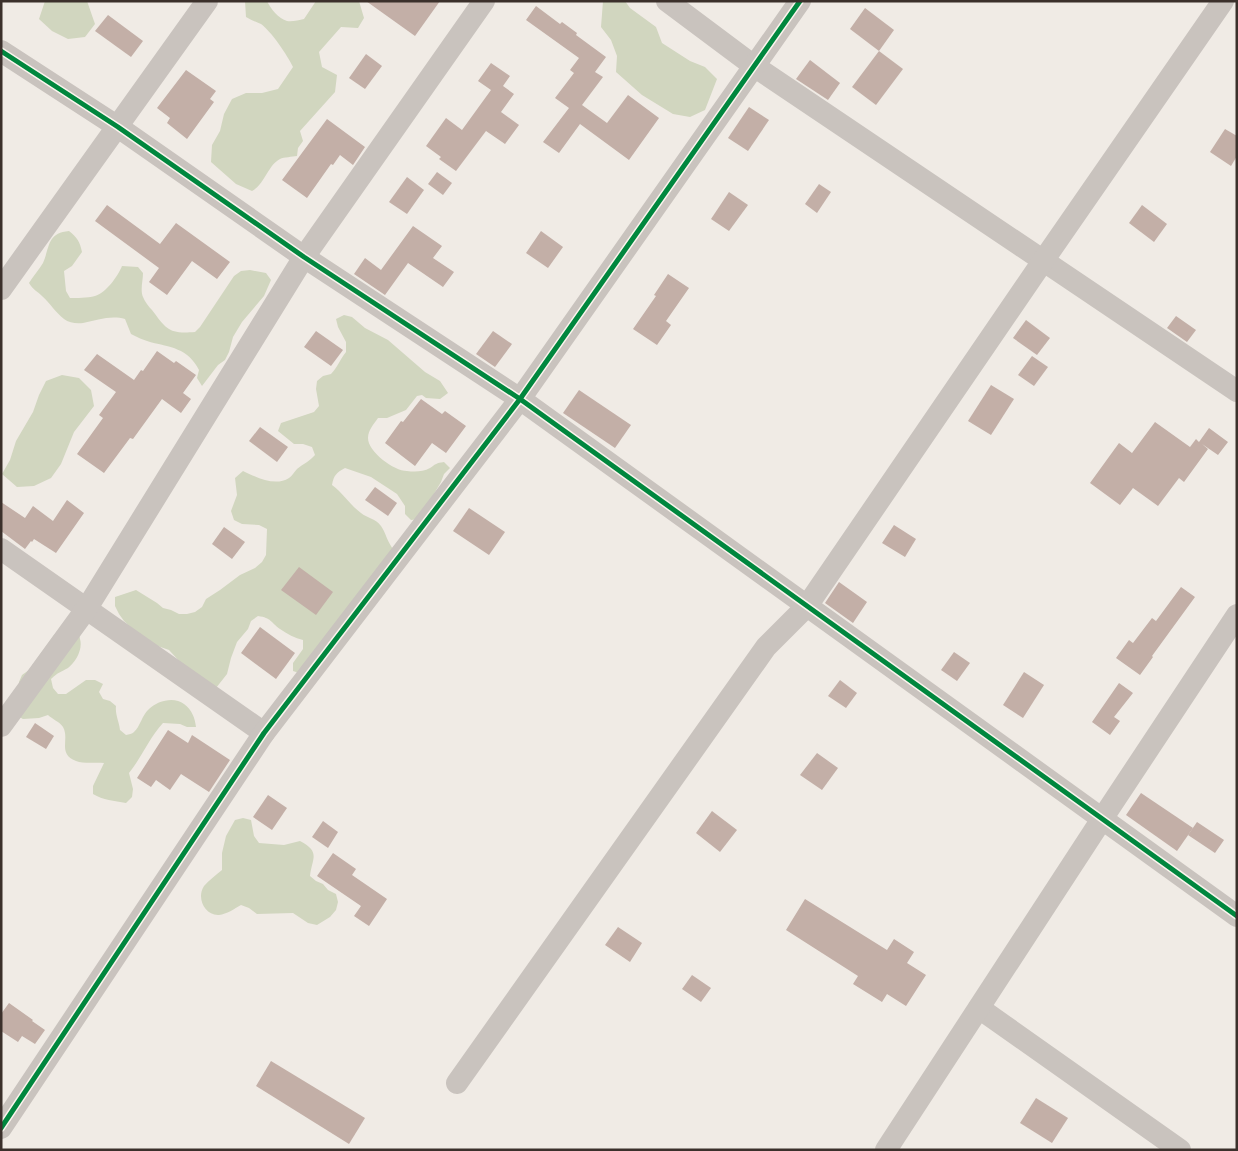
<svg xmlns="http://www.w3.org/2000/svg" width="1238" height="1151" font-family="'Fira Sans Condensed',sans-serif">
<rect width="100%" height="100%" fill="#f0ebe5"/>
<!-- green -->
<g fill="#d1d6bf">
<polygon points="45,1 87,1 95,24 85,37 68,39 52,31 39,19"/>
<path d="M245,1H267C270,8 279,19 287,21C292,22 299,20 304,19L316,1H359L364,18L358,28L341,27L319,52L322,67L337,75L335,92L300,131L303,141L298,148L297,156C292,157 284,157 280,159C268,165 265,184 252,191L236,184L211,162L212,145L220,131L224,114L232,99L246,93H262L278,89L293,67C288,56 271,31 261,24C256,22 251,20 246,17Z"/>
<polygon points="603,1 625,1 630,8 656,27 662,43 690,61 705,67 717,79 705,110 690,117 673,114 642,95 616,72 617,56 611,40 601,27"/>
<path d="M69,231C77,237 80,242 82,252L72,266L64,271L66,291L70,298C77,298 87,298 95,296C106,293 118,276 122,266L138,267L143,273C143,281 140,290 143,297C145,302 149,307 152,310C167,330 169,334 195,332L200,327L234,276L241,271L250,270L266,273L271,280L264,296L242,322L233,337L229,352L225,360L218,365L202,386L197,378L199,370C188,348 170,347 150,342C143,340 137,337 131,334L125,319C111,315 97,320 83,323C77,324 69,323 64,319C56,313 50,303 42,296C37,291 33,290 29,283C33,276 39,270 43,263C50,247 47,233 69,231Z"/>
<path d="M344,315L352,317L365,328L388,340L425,372L440,381L448,393L440,399L426,398L422,395L417,396L406,410L387,418H378C374,424 368,430 368,438C368,452 394,471 407,471C414,472 423,472 430,468C436,464 436,463 444,462L450,468L444,474L441,482L419,519L411,520L405,514V506L397,494L371,477L345,468C336,473 334,475 332,485C343,493 350,505 361,513C367,518 375,518 381,526C386,533 387,542 394,550L302,674L293,671V663L303,649V640C295,638 287,634 280,629C270,622 272,618 258,616L251,621L248,629L237,642L231,658L227,674L216,688L181,663L169,650L152,644L137,633L124,621L119,614L115,606V597L136,590L157,603L163,608L171,610L179,614H187L195,612L202,607L206,599L220,590L240,575L255,568L262,562L266,555L267,529L259,525L242,524L234,520L231,511L237,495L235,478L243,471C256,477 275,487 289,478C292,476 294,472 297,469C303,464 310,461 315,455L312,447L303,444H294L278,431L281,423L314,412L319,406L316,389L317,381L323,376L331,374C338,367 340,359 346,352V342L338,327L336,319Z"/>
<polygon points="62,375 79,378 91,390 94,406 74,432 61,464 51,478 34,486 17,487 2,474 10,460 16,441 33,412 39,395 46,381"/>
<path d="M60,630L76,632C78,634 80,636 80,639C83,649 76,662 68,668C61,672 58,672 51,679L53,688L58,694H66L86,680H95L103,684L99,692L103,699L110,701L116,706C115,715 119,721 120,730L126,735C129,734 132,734 134,732C140,727 142,715 149,709C157,701 174,696 184,704C192,710 195,718 196,727H187L180,724L163,723C149,738 142,757 129,773L133,789L132,797L126,803C114,801 103,800 93,794V786L104,763C95,762 84,764 76,761C57,753 70,740 63,727C60,722 52,719 48,715L39,718L23,719L14,714L18,707L19,682L22,675L29,670L54,635Z"/>
<path d="M243,818L251,820L254,836L259,843L284,845L300,841C321,852 312,858 310,876L316,881L323,884L328,890L336,894L338,902L336,910L330,917L317,925L308,923L293,913L257,914L249,908L241,905C234,909 227,914 219,915C205,916 196,898 204,886C209,880 216,875 222,870V853L226,836L235,820Z"/>
</g>
<!-- building -->
<g fill="#c3afa7">
<polygon points="366,1 440,1 415,36"/>
<polygon points="536,6 560,24 562,22 577,33 576,35 606,57 595,72 603,77 582,105 607,123 628,95 659,118 629,160 580,124 559,153 543,142 569,108 555,98 574,73 570,70 579,58 526,20"/>
<polygon points="865,8 894,30 879,51 850,29"/>
<polygon points="108,15 143,41 131,57 95,31"/>
<polygon points="879,51 903,69 876,105 852,87"/>
<polygon points="366,54 382,66 365,89 349,78"/>
<polygon points="810,60 840,83 828,100 796,79"/>
<polygon points="491,63 510,76 503,86 514,94 501,112 519,125 505,144 486,131 456,171 439,159 441,157 426,146 446,118 462,130 491,90 478,81"/>
<polygon points="186,70 216,91 210,99 214,102 187,139 167,123 170,118 157,108"/>
<polygon points="749,107 769,120 748,151 728,138"/>
<polygon points="327,119 365,147 353,165 340,155 333,165 331,164 307,198 282,180"/>
<polygon points="1225,129 1237,136 1237,156 1231,166 1210,152"/>
<polygon points="437,172 452,183 443,195 428,184"/>
<polygon points="407,177 424,190 407,214 389,202"/>
<polygon points="819,184 831,192 817,213 805,204"/>
<polygon points="729,192 748,205 729,231 711,219"/>
<polygon points="107,205 160,244 176,223 230,262 217,279 192,261 167,295 149,282 159,268 95,221"/>
<polygon points="1142,205 1167,224 1154,242 1129,223"/>
<polygon points="413,226 442,246 433,258 454,272 443,287 408,263 385,295 354,274 365,258 381,270"/>
<polygon points="541,231 563,247 548,268 526,253"/>
<polygon points="668,274 689,288 666,321 671,325 657,345 633,329 656,296 654,295"/>
<polygon points="1176,316 1196,330 1187,342 1167,328"/>
<polygon points="1026,320 1050,338 1037,355 1013,338"/>
<polygon points="316,331 343,350 331,366 304,347"/>
<polygon points="493,331 512,344 495,367 476,354"/>
<polygon points="157,351 174,363 176,361 196,375 183,393 191,399 181,413 162,399 133,439 130,438 104,473 77,454 103,418 99,415 116,392 84,370 97,354 134,380 141,370 143,371"/>
<polygon points="1032,356 1048,367 1034,386 1018,375"/>
<polygon points="991,385 1014,399 991,435 968,421"/>
<polygon points="579,390 631,425 615,448 563,413"/>
<polygon points="421,399 442,414 445,411 466,426 446,453 432,443 415,466 385,443 401,421 403,422"/>
<polygon points="1155,422 1190,447 1196,439 1199,442 1209,428 1228,442 1218,455 1202,444 1208,449 1184,482 1179,478 1158,506 1133,488 1120,505 1090,483 1119,443 1132,453"/>
<polygon points="260,427 288,447 277,462 249,441"/>
<polygon points="375,487 397,503 388,516 365,500"/>
<polygon points="67,500 84,513 56,553 34,539 32,542 31,541 25,549 1,531 1,502 25,518 33,506 53,521"/>
<polygon points="469,508 505,532 489,555 453,531"/>
<polygon points="894,525 916,539 905,557 882,543"/>
<polygon points="224,527 245,542 232,559 212,544"/>
<polygon points="299,567 333,592 316,615 281,590"/>
<polygon points="839,582 867,602 853,623 825,603"/>
<polygon points="1181,587 1195,597 1152,656 1153,657 1140,675 1116,658 1129,640 1133,643 1152,618 1156,621"/>
<polygon points="260,627 295,653 276,679 241,653"/>
<polygon points="954,652 970,663 957,681 941,670"/>
<polygon points="1024,672 1044,685 1023,718 1003,705"/>
<polygon points="840,680 857,693 846,708 828,696"/>
<polygon points="1119,683 1133,693 1114,717 1120,721 1110,735 1092,722"/>
<polygon points="35,723 54,736 46,749 26,737"/>
<polygon points="168,730 188,743 192,735 230,760 209,792 181,774 170,790 156,780 151,787 137,778"/>
<polygon points="817,753 838,768 822,790 800,775"/>
<polygon points="1141,793 1193,828 1177,851 1126,815"/>
<polygon points="268,795 287,808 272,830 253,817"/>
<polygon points="712,811 737,830 720,852 696,833"/>
<polygon points="323,821 338,832 328,848 312,837"/>
<polygon points="1197,822 1224,840 1215,853 1188,835"/>
<polygon points="333,853 356,869 352,875 387,899 369,926 354,916 361,906 317,876"/>
<polygon points="805,899 887,950 894,939 914,952 907,963 926,975 906,1006 887,994 882,1002 853,984 858,976 786,930"/>
<polygon points="618,927 642,943 630,962 605,945"/>
<polygon points="692,975 711,988 701,1002 682,989"/>
<polygon points="9,1003 33,1020 32,1021 45,1030 35,1044 22,1036 18,1042 1,1031 1,1014"/>
<polygon points="271,1061 365,1118 349,1144 256,1086"/>
<polygon points="1036,1098 1068,1118 1052,1143 1020,1123"/>
</g>
<g fill="none" stroke-linecap="round" stroke-linejoin="round">
<!-- minor -->
<g stroke="#c9c3be" stroke-width="22">
<polyline points="667,1 754,66 1237,391"/>
<polyline points="1,51 118,127 304,257 520,399 1237,916"/>
<polyline points="1,289 207,1"/>
<polyline points="1,549 264,733"/>
<polyline points="1,726 87,608 304,257 484,1"/>
<polyline points="979,1008 1180,1150"/>
<polyline points="457,1083 766,647 807,606 1043,261 1223,1"/>
<polyline points="1,1128 264,733 520,399 800,1"/>
<polyline points="886,1150 1102,819 1237,615"/>
</g>
<defs>
<g id="cycleway">
<polyline points="1,51 118,127 304,257 520,399 1237,916"/>
<polyline points="1,1128 264,733 520,399 800,1"/>
</g>
</defs>
<!-- cycleway casing -->
<use href="#cycleway" stroke="#fbf5ee" stroke-width="8"/>
<!-- cycleway -->
<use href="#cycleway" stroke="#00873e" stroke-width="5"/>
</g>
<!-- border -->
<rect width="1238" height="1151" fill="none" stroke="#3b302b" stroke-width="5"/>
</svg>
